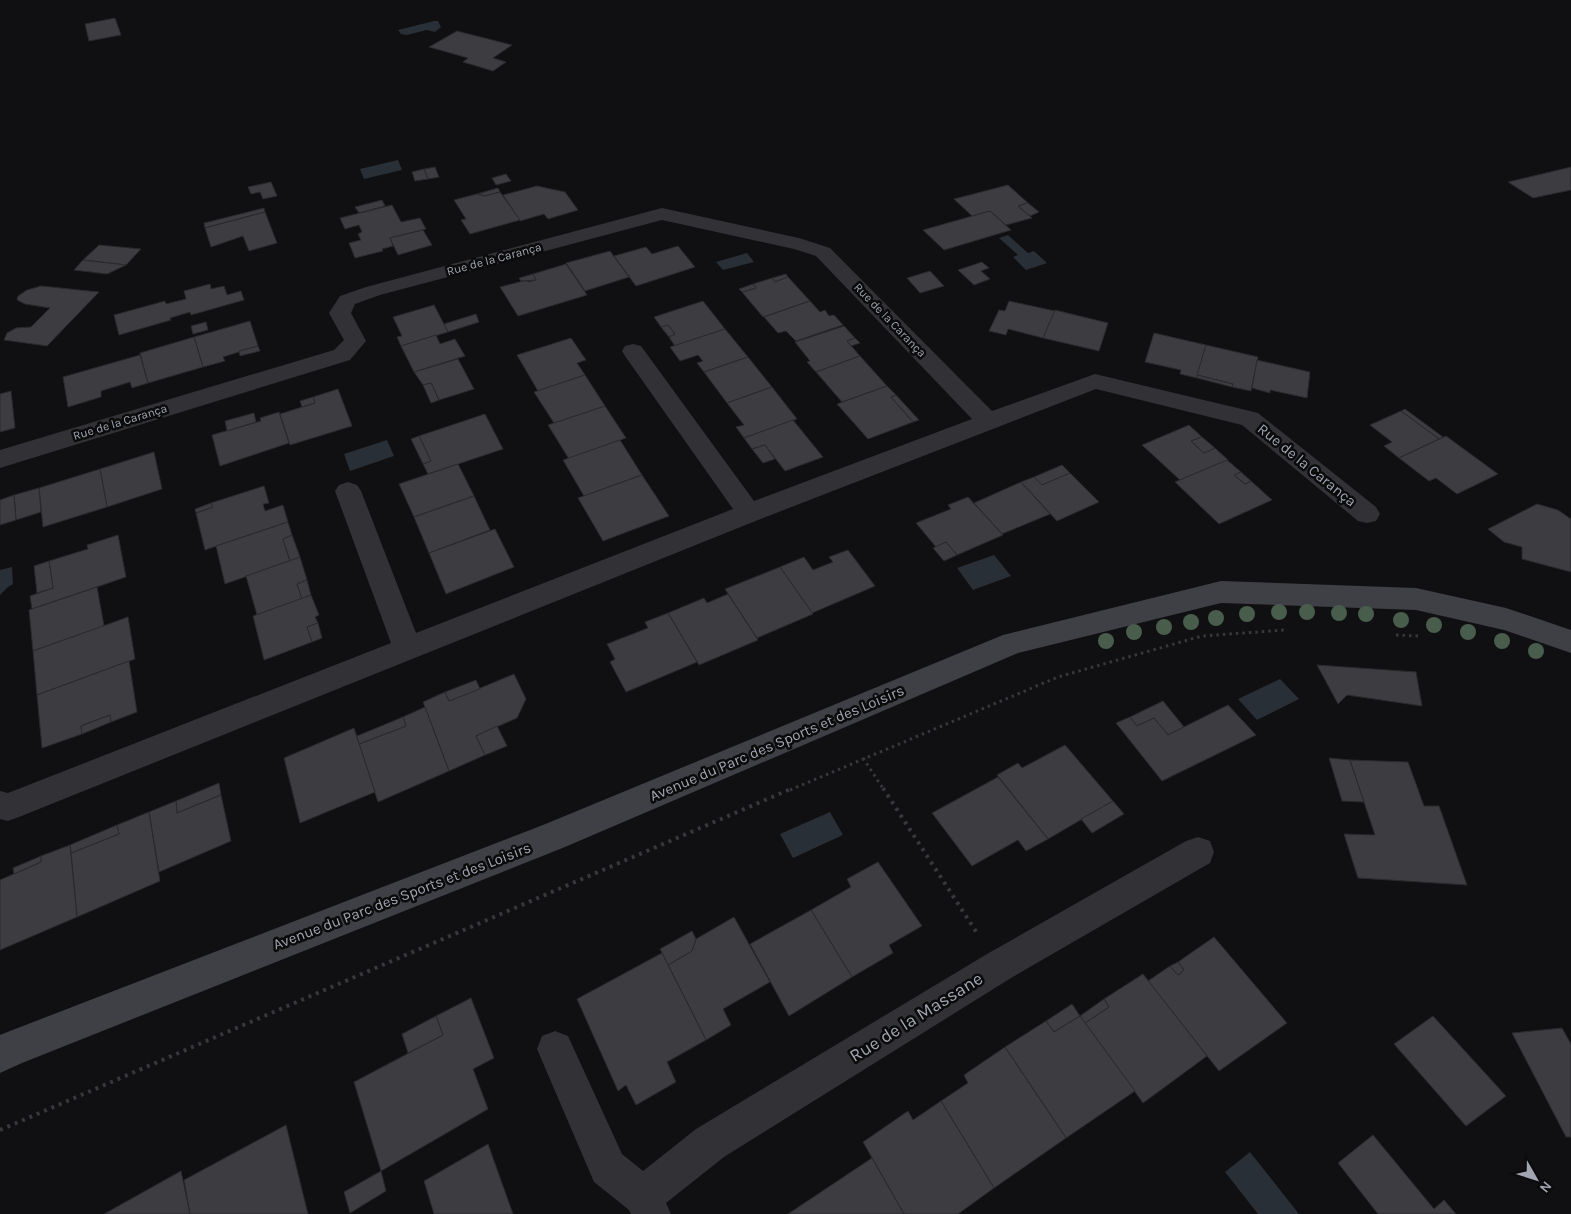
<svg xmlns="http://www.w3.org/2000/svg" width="1571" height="1214" font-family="Karla,sans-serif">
<rect width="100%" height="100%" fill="#100f11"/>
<!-- water -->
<g fill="#282f36">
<polygon points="434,21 438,21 441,27 435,32 427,30 407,35 401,34 398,30"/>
<polygon points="398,160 402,170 364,179 360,169"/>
<polygon points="1008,235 1028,253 1034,251 1047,263 1026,270 1013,257 1018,255 999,238"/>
<polygon points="747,253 754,262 723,270 716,262"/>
<polygon points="387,440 394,456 350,471 344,454"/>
<polygon points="994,555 1011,576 973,590 957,568"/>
<polygon points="12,567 13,584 8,587 0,595 0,570"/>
<polygon points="1280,679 1299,699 1257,720 1238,699"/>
<polygon points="830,812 843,835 793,858 780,834"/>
<polygon points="1250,1152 1299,1214 1258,1214 1225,1172"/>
</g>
<!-- building -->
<g fill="#3c3c41" stroke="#2a292d">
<polygon points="115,18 121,35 89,41 85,24"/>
<polygon points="457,31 512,45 493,58 506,62 493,71 463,62 468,58 429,47"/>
<polygon points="435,167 439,177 428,179 424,169"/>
<polygon points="1571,167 1571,190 1533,198 1508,182"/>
<polygon points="424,169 428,179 415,181 412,172"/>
<polygon points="506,174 511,181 496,185 492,178"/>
<polygon points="271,182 277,196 263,199 260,192 251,194 248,187"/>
<polygon points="1008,185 1028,203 1018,206 1032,218 1006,225 990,211 972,216 954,199"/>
<polygon points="537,186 565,192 578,210 548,219 544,214 520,221 503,195"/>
<polygon points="498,188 500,192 485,196 477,194"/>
<polygon points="500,192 520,220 470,234 461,220 466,219 454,200 477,194 485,196"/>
<polygon points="382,200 385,206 359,213 355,207"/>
<polygon points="1028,203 1039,212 1030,216 1018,206"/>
<polygon points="392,205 401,222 420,218 426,229 390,238 393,246 382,249 383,251 355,258 349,243 361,240 358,234 362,232 359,225 345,229 340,218"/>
<polygon points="264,208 265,212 205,228 204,223"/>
<polygon points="990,211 1011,230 944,250 923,230"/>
<polygon points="265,212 277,243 249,251 243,236 211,247 205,228"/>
<polygon points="423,230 432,245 398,255 390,238"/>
<polygon points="99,245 141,249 126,265 83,260"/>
<polygon points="678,246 695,267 636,286 614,256 646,247 652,254"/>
<polygon points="610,251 629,277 585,291 566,263"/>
<polygon points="83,260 126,265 107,274 74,270"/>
<polygon points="982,262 989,268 981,271 990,279 974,285 958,270"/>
<polygon points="566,264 587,295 518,316 500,287 527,280 528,282 536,280 533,274"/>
<polygon points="930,271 944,286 920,293 907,278"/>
<polygon points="533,274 536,280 521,281 519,278"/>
<polygon points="786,274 788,277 775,282 772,278"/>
<polygon points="788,277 810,301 763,317 742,292 756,288 753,284 772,278 775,282"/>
<polygon points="210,284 211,289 224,286 227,295 241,291 244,300 191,315 190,312 170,318 171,320 119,335 114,315 165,301 166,304 186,299 184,291"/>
<polygon points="753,284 756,288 742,292 739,289"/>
<polygon points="41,286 99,292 47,346 4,340 7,333 16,328 31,327 50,308 25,304 17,300 18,296 27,290"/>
<polygon points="703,301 725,329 675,346 669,337 675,334 668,325 661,327 654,317"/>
<polygon points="810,301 820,312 825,310 829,316 834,315 843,325 796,341 786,331 778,333 764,317"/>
<polygon points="1009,301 1055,311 1043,338 1008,329 1006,335 989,331 999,310 1005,311"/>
<polygon points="434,305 448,332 401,346 397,337 402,336 393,317"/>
<polygon points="1055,310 1108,323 1099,351 1043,338"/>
<polygon points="476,314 479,322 448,332 444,324"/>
<polygon points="250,321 258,346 223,357 225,361 203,367 194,337"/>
<polygon points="206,322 208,330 193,334 191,326"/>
<polygon points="668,325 675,334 669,337 661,327"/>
<polygon points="844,326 855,338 847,341 860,356 816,372 807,362 810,361 795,342"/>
<polygon points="725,329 748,357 704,372 697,363 703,361 698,355 680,361 670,347"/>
<polygon points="1154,333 1206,345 1197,378 1180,374 1181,370 1145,362"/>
<polygon points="436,335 440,344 455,339 465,356 414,372 401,346"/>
<polygon points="194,337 203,367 148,383 140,353"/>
<polygon points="571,338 586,360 577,363 585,375 538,391 517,355"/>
<polygon points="855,338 860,343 851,346 847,341"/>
<polygon points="1206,345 1258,357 1251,391 1232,387 1233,384 1197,375"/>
<polygon points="258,346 260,351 240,356 239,351"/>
<polygon points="140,355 148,383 132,388 130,382 101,391 101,397 68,407 63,377"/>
<polygon points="860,356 887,386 842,402 816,372"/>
<polygon points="748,357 772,387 727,403 704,372"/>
<polygon points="458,359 474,389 439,400 431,383 423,385 414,372"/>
<polygon points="1257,360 1310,372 1307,398 1270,390 1270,393 1252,388"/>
<polygon points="585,375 605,406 554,423 534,392"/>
<polygon points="1197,375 1233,384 1232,387 1197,378"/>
<polygon points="431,383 439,400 431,403 423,385"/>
<polygon points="887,386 896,395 891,397 913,422 868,439 837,404"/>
<polygon points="772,387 797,419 744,438 736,427 744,425 727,403"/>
<polygon points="338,389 352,426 290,445 280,414 315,403 313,397"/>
<polygon points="11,391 15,428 0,432 0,394"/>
<polygon points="896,395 919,420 913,422 891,397"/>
<polygon points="313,397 315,403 302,407 300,401"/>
<polygon points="605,406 626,438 569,459 548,425"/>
<polygon points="1405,409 1443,437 1439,439 1401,411"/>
<polygon points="1401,411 1439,439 1399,458 1384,446 1392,442 1370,425"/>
<polygon points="279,412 289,443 220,466 212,435 261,421 260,418"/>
<polygon points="254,413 256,422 227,431 225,421"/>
<polygon points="485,414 503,449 428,474 423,464 431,461 419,436"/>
<polygon points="793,420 823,457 785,471 765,445 752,449 744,438"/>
<polygon points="1189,425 1202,437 1191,441 1204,453 1215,448 1228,460 1180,480 1142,445"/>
<polygon points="419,436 431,461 423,464 411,439"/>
<polygon points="1446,436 1498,474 1457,494 1436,478 1429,481 1399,458"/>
<polygon points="1202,437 1215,448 1204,453 1191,441"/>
<polygon points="620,440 642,475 584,496 563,460"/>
<polygon points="765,445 775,459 763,463 752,449"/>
<polygon points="154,452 162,489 107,507 100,469"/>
<polygon points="1227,460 1241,472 1234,475 1245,484 1251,481 1272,500 1219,524 1175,482"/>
<polygon points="458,464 474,496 414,517 399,484"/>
<polygon points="1062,465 1070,473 1042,485 1034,477"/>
<polygon points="100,469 107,507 43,527 39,488"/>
<polygon points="1241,472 1251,481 1245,484 1234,475"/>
<polygon points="1070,473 1099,502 1057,521 1021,482 1034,477 1042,485"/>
<polygon points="642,475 669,516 603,541 578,498"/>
<polygon points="1021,482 1050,514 1002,534 974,503"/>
<polygon points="264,486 269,503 263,504 265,511 283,505 288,522 205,550 196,513 213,507 211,503"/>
<polygon points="39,488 41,512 16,520 14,495"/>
<polygon points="14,495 16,520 0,525 0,500"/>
<polygon points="474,496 490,530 429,553 414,517"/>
<polygon points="968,497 1003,535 957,555 946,542 936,547 916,523 951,509 948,505"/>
<polygon points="211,503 213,507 196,513 195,509"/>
<polygon points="1537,504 1558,510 1571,519 1571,572 1522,559 1522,547 1504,542 1488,529"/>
<polygon points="288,522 292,535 283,539 290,561 225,584 216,546"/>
<polygon points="495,529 514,567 446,594 429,553"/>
<polygon points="118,535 126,577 32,609 30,596 53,588 49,561 88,549 87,545"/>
<polygon points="292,535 300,557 290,561 283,539"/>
<polygon points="946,542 957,555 944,561 933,548"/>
<polygon points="848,550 875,586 812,613 780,567 804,557 813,570 833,562 829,557"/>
<polygon points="300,557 307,580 297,584 302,599 257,615 246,576"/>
<polygon points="49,561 53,588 37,593 34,566"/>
<polygon points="780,567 813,614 757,638 725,589"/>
<polygon points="307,580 311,595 302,599 297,584"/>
<polygon points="97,587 104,626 33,651 29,610"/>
<polygon points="728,594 758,640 699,665 668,613 704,598 707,603"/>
<polygon points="311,595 319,615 315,617 318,623 307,627 312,642 264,660 253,616"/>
<polygon points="668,613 697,662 626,692 610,662 615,659 607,644 648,628 645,622"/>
<polygon points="128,617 135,659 37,695 33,651"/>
<polygon points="318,623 322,638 312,642 307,627"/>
<polygon points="129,661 137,712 111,722 110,715 81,726 82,734 42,748 37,695"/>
<polygon points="1317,665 1416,672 1422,706 1347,695 1338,704"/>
<polygon points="514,674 526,699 517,718 476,736 485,755 449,771 423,702 445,692 449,701"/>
<polygon points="476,680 480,689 449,701 445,692"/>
<polygon points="1163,701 1184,727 1168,735 1154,718 1137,726 1130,717"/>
<polygon points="1228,705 1256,735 1162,781 1116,723 1130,717 1137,726 1154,718 1168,735"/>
<polygon points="425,707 449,771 378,802 359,744 406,726 403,717"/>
<polygon points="110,715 111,722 82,734 81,726"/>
<polygon points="403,717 406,726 359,744 357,736"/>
<polygon points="497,726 507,746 485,755 476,736"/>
<polygon points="354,728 375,792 300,823 284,758"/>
<polygon points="1065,745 1113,801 1048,839 997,775 1018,763 1022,768"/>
<polygon points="1329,758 1350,760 1364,802 1342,801"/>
<polygon points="1350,760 1408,762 1424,806 1439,806 1467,885 1358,878 1344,834 1375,835"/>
<polygon points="998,777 1048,839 1026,851 1018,840 972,866 932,813"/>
<polygon points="219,783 221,795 177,813 176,801"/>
<polygon points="221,795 231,841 159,872 149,812 176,801 177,813"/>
<polygon points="1113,801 1124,814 1092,833 1081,819"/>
<polygon points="149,812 160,881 77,917 71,853 119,834 117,825"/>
<polygon points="117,825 119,834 71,853 70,845"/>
<polygon points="70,845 77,917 0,950 0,880 41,862 41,856"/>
<polygon points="41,856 41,862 14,874 13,868"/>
<polygon points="878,862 922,926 889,945 893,953 852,977 811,910 851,887 847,879"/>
<polygon points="811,910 852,977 789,1016 750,944"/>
<polygon points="734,917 770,982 723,1009 731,1025 706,1040 668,965 692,951 696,939"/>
<polygon points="692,931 696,939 692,951 668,965 660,949"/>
<polygon points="1214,937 1287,1023 1219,1071 1148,981 1170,966 1178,975 1184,970 1178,962"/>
<polygon points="662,953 706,1040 667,1062 676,1082 636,1105 626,1085 618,1091 577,999"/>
<polygon points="1178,962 1184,970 1178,975 1170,966"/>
<polygon points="1143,974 1207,1056 1143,1103 1085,1023 1109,1007 1104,999"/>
<polygon points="471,998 494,1058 473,1069 488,1109 381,1171 354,1082 443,1035 436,1016"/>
<polygon points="1104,999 1109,1007 1085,1023 1080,1016"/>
<polygon points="1072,1004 1080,1016 1054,1032 1046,1021"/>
<polygon points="436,1016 443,1035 408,1053 402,1034"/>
<polygon points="1080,1016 1135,1091 1066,1138 1005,1047 1046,1021 1054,1032"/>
<polygon points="1433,1016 1506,1096 1466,1126 1394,1044"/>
<polygon points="1562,1028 1571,1044 1571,1137 1566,1137 1512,1033"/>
<polygon points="1005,1047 1066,1138 994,1188 941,1101 968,1083 964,1075"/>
<polygon points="941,1101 994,1188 958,1214 904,1214 863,1142 908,1111 913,1120"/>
<polygon points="286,1125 308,1214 190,1214 184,1180"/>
<polygon points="1373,1135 1434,1209 1444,1200 1456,1214 1378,1214 1338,1163"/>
<polygon points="488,1144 513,1214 434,1214 424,1181"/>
<polygon points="872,1158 904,1214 788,1214"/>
<polygon points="181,1171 190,1214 104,1214"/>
<polygon points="381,1171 386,1191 350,1213 344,1192"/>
</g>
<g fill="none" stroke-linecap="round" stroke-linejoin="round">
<!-- path-far1 -->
<g stroke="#37383d" stroke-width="3" stroke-dasharray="2.5 4" stroke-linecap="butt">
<polyline points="1396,635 1420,636"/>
<polyline points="863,758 884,790"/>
<polyline points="790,790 1058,677 1202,636 1285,630"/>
</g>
<!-- path -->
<g stroke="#37383d" stroke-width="4" stroke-dasharray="3 5" stroke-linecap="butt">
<polyline points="883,788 977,933"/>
<polyline points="0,1130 793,788"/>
</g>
<!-- street -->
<g fill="#313136" fill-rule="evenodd">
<polygon points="662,208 799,238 830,248 992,411 1095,374 1250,411 1258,413 1376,507 1380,514 1376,521 1367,523 1358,521 1242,425 1096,389 758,520 19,817 8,821 0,819 0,791 8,793 391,643 335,491 339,485 348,482 357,485 361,491 416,633 733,509 625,356 622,351 625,346 633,344 641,346 754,501 972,419 816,256 794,249 662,220 380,295 355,304 351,313 366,341 350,360 0,468 0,450 334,350 344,340 329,313 340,296 366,287"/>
<polygon points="1198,837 1210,841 1214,852 1210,863 1011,978 724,1157 666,1203 671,1214 631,1214 629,1210 594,1182 537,1049 542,1036 555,1031 568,1036 622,1154 643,1171 696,1129 987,954 1186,841"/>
</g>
<!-- secondary -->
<polygon fill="#3f4046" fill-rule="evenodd" points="1221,581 1416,588 1506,608 1571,630 1571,653 1504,630 1416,610 1221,603 1018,653 565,847 22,1063 0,1073 0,1035 10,1031 543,825 1003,635"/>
</g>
<!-- trees -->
<g fill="#495d4c">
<circle cx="1279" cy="612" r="8"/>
<circle cx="1307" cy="612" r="8"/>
<circle cx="1339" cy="613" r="8"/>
<circle cx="1247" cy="614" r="8"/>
<circle cx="1366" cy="614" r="8"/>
<circle cx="1216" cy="618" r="8"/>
<circle cx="1401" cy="620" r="8"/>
<circle cx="1191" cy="622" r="8"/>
<circle cx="1434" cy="625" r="8"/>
<circle cx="1164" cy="627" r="8"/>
<circle cx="1134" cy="632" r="8"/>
<circle cx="1468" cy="632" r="8"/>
<circle cx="1106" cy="641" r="8"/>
<circle cx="1502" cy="641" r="8"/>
<circle cx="1536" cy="651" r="8"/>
</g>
<g text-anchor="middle" stroke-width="5" stroke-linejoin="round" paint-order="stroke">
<!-- far-street labels -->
<g font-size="12" fill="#a1a5b2" stroke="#0b0b0c">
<text transform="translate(494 259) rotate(-15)" y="4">Rue de la Carança</text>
<text transform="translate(890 320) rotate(46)" y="4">Rue de la Carança</text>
<text transform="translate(120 422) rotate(-17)" y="4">Rue de la Carança</text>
</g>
<!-- street labels -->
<g font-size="15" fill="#a1a5b2" stroke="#0b0b0c">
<text transform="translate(1307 465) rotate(39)" y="5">Rue de la Carança</text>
<text transform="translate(777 743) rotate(-23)" y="5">Avenue du Parc des Sports et des Loisirs</text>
<text transform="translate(402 896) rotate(-21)" y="5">Avenue du Parc des Sports et des Loisirs</text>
</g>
<!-- near-street labels -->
<g font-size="18" fill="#a1a5b2" stroke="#0b0b0c">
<text transform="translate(916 1017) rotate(-32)" y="6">Rue de la Massane</text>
</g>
</g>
<!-- north arrow -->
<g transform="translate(1536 1179) rotate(129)" stroke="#0b0b0c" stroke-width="4" paint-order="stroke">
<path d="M0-4L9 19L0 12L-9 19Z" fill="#a1a5b2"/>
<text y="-8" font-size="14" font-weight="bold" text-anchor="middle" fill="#a1a5b2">N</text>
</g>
</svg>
